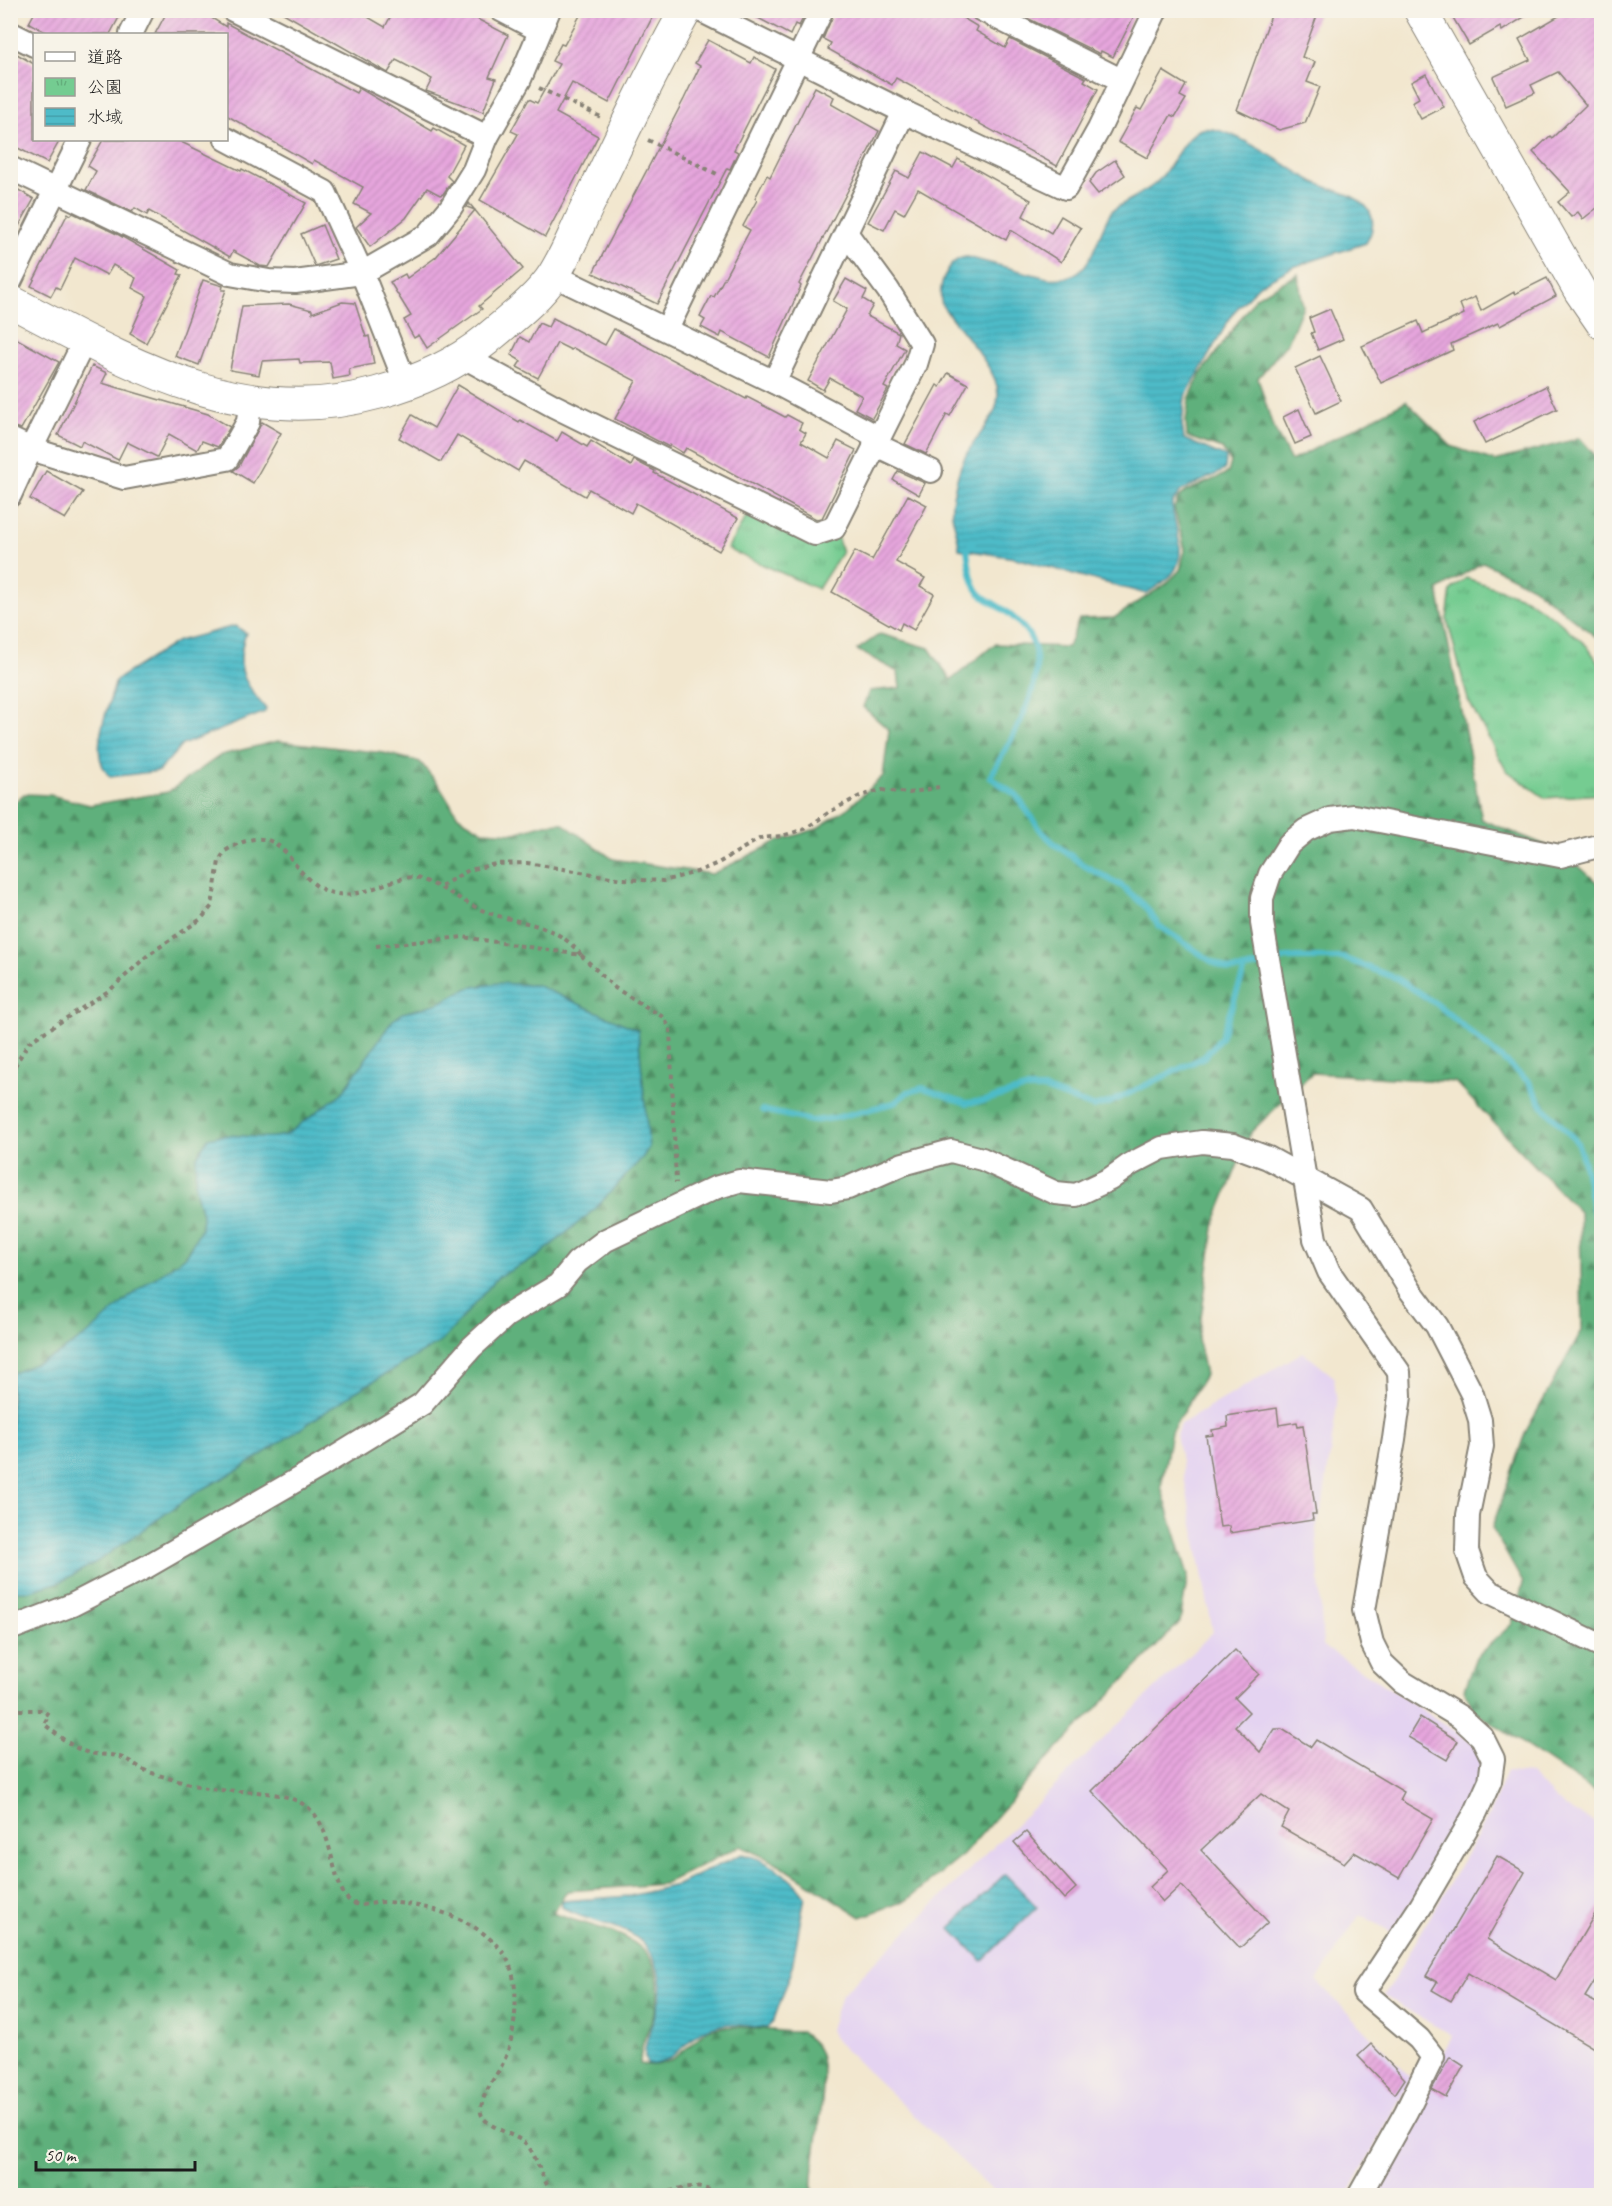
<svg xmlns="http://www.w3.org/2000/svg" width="1612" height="2206" font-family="Caveat,'Klee One',sans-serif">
<defs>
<pattern id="forest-firs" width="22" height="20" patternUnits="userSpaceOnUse" patternTransform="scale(1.5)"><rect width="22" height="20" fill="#5fb07b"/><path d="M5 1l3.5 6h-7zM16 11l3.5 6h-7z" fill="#4e8e64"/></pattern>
<pattern id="park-tufts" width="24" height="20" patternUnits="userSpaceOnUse" patternTransform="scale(1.5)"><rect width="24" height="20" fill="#74cc91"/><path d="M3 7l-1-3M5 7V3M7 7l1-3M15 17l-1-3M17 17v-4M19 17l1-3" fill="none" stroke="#64af7c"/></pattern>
<pattern id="water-rules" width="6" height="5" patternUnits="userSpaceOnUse" patternTransform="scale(1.5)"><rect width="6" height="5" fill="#4ebbc8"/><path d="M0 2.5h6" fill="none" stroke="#44a0ab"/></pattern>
<pattern id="building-hatch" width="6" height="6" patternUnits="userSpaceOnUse" patternTransform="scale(1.5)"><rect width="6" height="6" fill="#e6a6dd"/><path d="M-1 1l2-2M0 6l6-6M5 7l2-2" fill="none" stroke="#c58ebd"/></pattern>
</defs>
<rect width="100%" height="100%" fill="#f7f3e8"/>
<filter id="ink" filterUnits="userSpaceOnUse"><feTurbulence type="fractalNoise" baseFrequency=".0167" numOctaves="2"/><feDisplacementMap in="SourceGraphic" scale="12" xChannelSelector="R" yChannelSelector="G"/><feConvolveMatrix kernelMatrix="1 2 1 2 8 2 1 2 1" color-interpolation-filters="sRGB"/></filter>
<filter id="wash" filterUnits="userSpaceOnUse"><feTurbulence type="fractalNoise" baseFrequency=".008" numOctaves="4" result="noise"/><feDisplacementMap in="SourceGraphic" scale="24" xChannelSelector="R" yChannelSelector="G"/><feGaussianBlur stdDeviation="1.35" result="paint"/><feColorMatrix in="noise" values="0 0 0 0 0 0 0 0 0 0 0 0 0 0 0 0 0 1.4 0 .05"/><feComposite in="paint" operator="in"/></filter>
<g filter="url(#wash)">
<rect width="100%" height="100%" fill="#f2e7cf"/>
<!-- built -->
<g fill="#e4d3f1">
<polygon points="1303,1352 1334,1377 1337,1404 1323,1504 1316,1529 1323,1646 1477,1745 1485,1758 1480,1785 1393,1933 1360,1914 1317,1981 1411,2078 1348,2195 997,2195 834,2039 830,2029 842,1994 1213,1632 1176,1434 1181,1424"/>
<polygon points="1506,1772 1530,1774 1564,1807 1601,1825 1601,2195 1367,2196 1452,2036 1384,1996 1486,1821"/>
</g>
<!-- forest -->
<path fill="url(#forest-firs)" stroke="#3e664c" stroke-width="1.5" d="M1298,274L1303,306L1288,342L1258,378L1272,424L1291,461L1406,401L1451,446L1495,461L1580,438L1601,462V641L1534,588L1483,562L1438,590L1482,820L1563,852L1601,886V1796L1474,1711L1464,1689L1476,1657L1512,1624L1523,1583L1492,1528L1525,1433L1582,1330L1580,1213L1455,1082L1312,1073L1251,1132L1215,1221L1198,1339L1205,1375L1171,1432L1161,1487L1188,1575L1180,1622L1042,1765L963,1855L907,1900L861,1917L775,1862L740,1846L664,1884L567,1891L553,1913C601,1932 672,1933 656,2007C651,2028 640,2040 640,2064C667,2069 677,2056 697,2039C700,2036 704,2032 708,2030C729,2021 775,2033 801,2032C805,2036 811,2040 815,2045C836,2073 809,2157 813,2195H11L10,806L24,794L50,795L90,805L168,792L221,755L278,741L384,753L420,762L439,785L458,816L483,831L515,833L545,824L562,823L613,859L712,874L778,841L816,829L848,808L883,776L889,730L863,707L869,691L900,688L898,672L857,650L880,634L929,648L951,680L995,644L1068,647L1079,619L1114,618L1166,584L1180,570L1185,549L1174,508L1178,498L1187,491L1228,473L1231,462L1222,449L1187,437L1186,421L1189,399L1200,375L1256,297Z"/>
<!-- park -->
<g fill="url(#park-tufts)" stroke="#487456" stroke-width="1.5">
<polygon points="752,507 836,533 842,552 818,589 727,549"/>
<polygon points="1466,578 1525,598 1556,619 1587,646 1601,666 1601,794 1545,798 1506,770 1468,700 1447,619 1451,590"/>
</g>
<!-- water -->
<g fill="url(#water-rules)" stroke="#356c72" stroke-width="1.5">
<path d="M1201,129C1230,124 1288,168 1314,182C1330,190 1356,193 1368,209C1376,221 1373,232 1366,243L1293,267L1259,285L1233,313L1185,397L1182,424L1184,439L1226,457L1225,470L1181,491L1172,503C1173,525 1189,553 1173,573C1167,581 1154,588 1146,594L1015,558L959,549C958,525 947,519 954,492C956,482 959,470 963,461C975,433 1008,414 995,380C986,357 956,326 942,305C937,288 947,258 967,257L1047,278C1094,284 1092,243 1111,212C1116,206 1147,192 1157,182C1173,166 1181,139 1201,129Z"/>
<path d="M235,626L246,633C234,668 244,683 266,709L265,712L182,745L159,771L110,777C86,753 109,708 116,680L178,641Z"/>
<path d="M498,983L536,985L638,1030L649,1147L643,1157L595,1209L537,1257L498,1277L442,1341L357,1391L240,1469L194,1494L98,1561L62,1581L31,1591H11V1374L56,1355L87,1335L136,1291L186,1256L201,1228L202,1215L195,1188L196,1158L208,1138C234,1130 262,1143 287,1134L342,1093L392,1021L403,1013L439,1003L468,988Z"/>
<path d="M742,1854C765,1858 792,1877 805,1896L791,1972L773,2022L767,2028C748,2027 730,2021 711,2027C689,2033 673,2068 647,2064C636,2043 670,2004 658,1970C640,1917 599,1931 562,1907V1901L630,1896L677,1885Z"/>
<polygon points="1005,1874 1037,1907 982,1961 950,1928"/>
</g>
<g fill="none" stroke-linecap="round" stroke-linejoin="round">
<!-- stream -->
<g stroke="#4ebbc8" stroke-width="6">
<path d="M972,543L967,549C974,613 987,588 1022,626C1061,667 1011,738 990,777L1016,795L1042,832L1056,845L1085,866L1122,886L1145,906L1159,926L1211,961L1229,970L1245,969L1287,958H1343L1396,978L1438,1005L1529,1082L1542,1105L1577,1142L1583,1159L1594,1213L1602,1226"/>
<polyline points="762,1110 812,1121 835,1118 894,1103 908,1092 923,1088 966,1103 984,1101 1024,1089 1044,1089 1093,1107 1111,1102 1204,1057 1221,1038 1245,969"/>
</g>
</g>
<g id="blocks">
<!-- building -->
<g fill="url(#building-hatch)">
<polygon points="36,10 123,10 110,34 49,34 29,23"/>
<polygon points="168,10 199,10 226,27 226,23 356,93 359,88 432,131 434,128 464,145 447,176 452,181 443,194 440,195 427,188 406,218 370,247 356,227 371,213 354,204 363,187 314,160 312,164 226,115 226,34 155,34"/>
<polygon points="278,10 356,10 385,27 394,10 460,10 508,35 489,77 496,79 483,112 426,91 432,79 400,62 396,60 388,73"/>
<polygon points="583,10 656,10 609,103 572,83 556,113 598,136 545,237 480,200 518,134 511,131 529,99 537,103 559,64 552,61 561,44 564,45"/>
<polygon points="743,10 807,10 799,26 795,24 790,35"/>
<polygon points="835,10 950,10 978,27 976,31 1005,48 1010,39 1086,78 1084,81 1098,89 1057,166 896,78 892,85 828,49 831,43 823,39"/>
<polygon points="1026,10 1137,10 1113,57 1101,51 1100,54 1023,16"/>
<polygon points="1273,10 1319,10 1302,57 1315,62 1307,82 1320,87 1305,123 1279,130 1237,110"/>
<polygon points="1462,10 1535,10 1502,31 1500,27 1469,45 1452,16"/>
<polygon points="1569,10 1602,10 1602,204 1583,219 1578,212 1571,217 1558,202 1570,192 1533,152 1550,136 1552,138 1586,105 1558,72 1531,85 1535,93 1506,106 1493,77 1530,60 1519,39"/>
<polygon points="708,40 751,63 754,57 775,69 734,150 738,152 730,169 727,168 657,304 593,273 684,99 700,66 695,63"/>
<polygon points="17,54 34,64 34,140 60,140 47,163 10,144 10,64"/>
<polygon points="1163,71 1186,85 1180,96 1186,99 1175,117 1171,115 1147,158 1118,142 1137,108 1141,110"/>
<polygon points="1426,74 1444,107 1421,119 1412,102 1419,98 1411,82"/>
<polygon points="815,87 834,97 831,104 879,131 799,284 801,286 769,357 722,332 720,337 701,327 705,320 700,317 711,296 714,297 750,230 743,226 757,200 755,198 767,175 770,177"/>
<polygon points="103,140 177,140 241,171 242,169 306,203 269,267 260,266 233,251 230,257 149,211 147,215 135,208 132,212 86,190 96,171 88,166"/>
<polygon points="923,152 953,168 958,159 1031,200 1023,216 1051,233 1061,216 1081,228 1061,262 1011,230 1006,240 918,189 904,214 895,209 884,230 868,222 896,171 909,178"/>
<polygon points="1115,160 1125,175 1098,194 1089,183 1096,173"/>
<polygon points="10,185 34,199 10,242"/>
<polygon points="469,203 523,269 479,306 482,309 427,348 419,335 414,338 404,320 411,316 390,282 405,274 407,278 436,257 475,210 467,207"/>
<polygon points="68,213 71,215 73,213 119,235 180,270 178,274 182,275 146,343 130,334 147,296 132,288 136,278 113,265 107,275 75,258 60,289 56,287 51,296 31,286"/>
<polygon points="322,225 336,259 315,266 301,234"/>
<polygon points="1547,278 1556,296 1500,326 1498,323 1451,344 1453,350 1381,383 1362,346 1418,321 1423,333 1464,314 1460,304 1475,297 1481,311 1514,292 1515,294"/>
<polygon points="846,279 867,291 863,299 873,305 867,316 899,333 896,344 905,349 884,387 888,389 872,418 855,409 862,396 830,378 823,390 808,381 847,309 833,301"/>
<polygon points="203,280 223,286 222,290 226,290 199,365 175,356"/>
<polygon points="342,302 355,303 366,337 369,336 374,364 349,369 350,376 333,379 330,362 300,363 299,359 262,361 259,375 230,370 242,306 289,304 312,310 312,313"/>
<polygon points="1330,309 1343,339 1318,350 1311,333 1314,332 1309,318"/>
<polygon points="553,318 605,345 614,329 746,399 747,397 785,417 787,415 802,423 799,429 806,433 801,442 829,458 838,441 856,450 822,518 816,519 686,448 683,453 670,445 669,447 615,419 636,381 573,348 571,350 557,343 538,378 517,367 521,361 511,355 520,337 529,342 539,323 548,327"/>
<polygon points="10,335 59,362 21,429 10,426"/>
<polygon points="1320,356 1341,401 1316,413 1295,368"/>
<polygon points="92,366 107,373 102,383 208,414 230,427 218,447 202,441 197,450 169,434 157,457 127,442 118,460 82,441 80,446 58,435"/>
<polygon points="948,373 968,384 950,416 947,414 926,454 905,444 937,385 940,387"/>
<polygon points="458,385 519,422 520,420 557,441 562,432 587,447 591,441 631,466 634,460 655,471 654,473 738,518 719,551 636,503 631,513 589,489 585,496 524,461 518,471 457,435 441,462 399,438 412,415 434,428"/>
<polygon points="1546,386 1557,409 1485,444 1474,422"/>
<polygon points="1299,409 1311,437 1295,444 1283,417"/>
<polygon points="262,422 281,433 253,483 233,471 239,466"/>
<polygon points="46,471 83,492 65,519 30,499"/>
<polygon points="898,471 925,483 919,495 893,480"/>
<polygon points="908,495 927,505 896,562 925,578 920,586 934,594 914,630 902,623 899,630 832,592 855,551 872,560"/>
<polygon points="1277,1408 1279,1425 1297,1422 1298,1426 1303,1425 1316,1514 1312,1514 1313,1520 1230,1533 1229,1526 1220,1527 1206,1436 1213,1435 1212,1430 1228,1427 1227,1416"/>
<polygon points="1235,1650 1259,1674 1235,1698 1249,1712 1235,1726 1260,1752 1275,1729 1282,1729 1311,1747 1316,1740 1404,1792 1400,1800 1433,1819 1399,1878 1354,1852 1344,1863 1281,1827 1289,1812 1261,1794 1201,1850 1268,1922 1240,1948 1181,1885 1163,1902 1150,1887 1168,1870 1092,1791"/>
<polygon points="1420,1717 1458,1741 1447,1760 1408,1737"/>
<polygon points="1026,1832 1076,1888 1064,1899 1014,1842"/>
<polygon points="1497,1856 1525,1872 1487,1939 1556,1980 1602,1902 1602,1969 1585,1997 1602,2006 1602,2053 1468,1973 1451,2001 1432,1990 1437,1982 1426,1976"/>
<polygon points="1371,2044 1405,2079 1395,2094 1358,2056"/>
<polygon points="1450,2057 1464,2066 1446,2097 1432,2089"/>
</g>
</g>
</g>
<g filter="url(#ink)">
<use href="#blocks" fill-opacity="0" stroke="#878276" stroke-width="1.5"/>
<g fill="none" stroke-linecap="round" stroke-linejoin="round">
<defs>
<g id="street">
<polyline points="233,10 487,137"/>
<polyline points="501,10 539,30"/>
<polyline points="700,10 904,112 1066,188 1099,129 1156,10"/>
<polyline points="982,10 1121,80"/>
<polyline points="10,33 34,45"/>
<polyline points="131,34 143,10"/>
<polyline points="226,139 325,192 362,273 406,384"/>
<polyline points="10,168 230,274 269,281 295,282 362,273 428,235 451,207 474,170 487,137 520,79 549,10"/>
<polyline points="553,275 774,382"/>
<polyline points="10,282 80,140"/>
<polyline points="667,329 822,10"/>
<polyline points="464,357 554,406 815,534 834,528 916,364 922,344 888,290 847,234"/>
<polyline points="878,437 774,382 904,112"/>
<polyline points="10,439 31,449 85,340"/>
<polyline points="874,444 931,471"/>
<polyline points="10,495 31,449 124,478 227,459 248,422 250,401"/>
<polyline points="10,1629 72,1605 146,1567 321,1466 422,1404 472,1347 506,1316 558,1285 577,1262 606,1240 715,1188 739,1181 831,1191 848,1188 903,1164 951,1151 982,1159 1056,1193 1076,1195 1110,1179 1131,1164 1162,1148 1202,1142 1233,1145 1268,1158 1361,1209 1410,1290 1437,1326 1472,1394 1480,1420 1482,1446 1468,1515 1467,1551 1476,1577 1490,1592 1602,1646"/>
<polyline points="1359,2196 1406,2112 1433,2057 1419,2039 1364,1992 1421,1906 1476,1812 1490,1781 1493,1759 1482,1737 1460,1717 1402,1682 1382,1663 1372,1643 1364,1610 1394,1439 1400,1396 1399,1372 1329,1272 1315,1239 1262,923 1262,898 1270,874 1289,844 1306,830 1330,819 1354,816 1560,856 1602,845"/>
</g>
<g id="secondary">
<polyline points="1420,10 1580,291 1602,323"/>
<path d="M10,301C127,362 241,431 377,393C417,382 454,366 486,340C507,322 540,297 554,274C569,250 579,222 592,197C622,134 652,71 686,10"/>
</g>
</defs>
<!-- street casing -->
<use href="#street" stroke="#878276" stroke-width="26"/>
<!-- secondary casing -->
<use href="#secondary" stroke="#878276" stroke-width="34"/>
<!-- path -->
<g stroke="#878276" stroke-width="4" stroke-dasharray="4.5 4.5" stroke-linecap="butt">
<polyline points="539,88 603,118"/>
<polyline points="648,140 719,175"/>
<polyline points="441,886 469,870 495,864 527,863 623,879 663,881 697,872 718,863 761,838 782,836 805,829 831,811 860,796 882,790 909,793 939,787"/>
<polyline points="376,946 463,937 581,955 615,988 663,1017 670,1028 676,1183"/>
<path d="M10,1074L29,1042L110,990L148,955L201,919L212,906L219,861L225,851C292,810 285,885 337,894C364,899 398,873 416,878C442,885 463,903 489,913C525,925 556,923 581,955"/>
<path d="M10,1710H42L49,1715L44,1724C57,1734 73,1749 89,1753C101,1756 114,1753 125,1759C133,1762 140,1769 149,1772C171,1779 196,1787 219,1790C246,1792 279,1790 303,1804C338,1824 328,1896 356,1904C365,1907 377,1901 387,1902C428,1905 473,1917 501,1950C523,1975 517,2034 503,2063C496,2077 480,2096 481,2112C481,2125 515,2135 524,2142C539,2155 539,2180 556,2196"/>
<path d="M662,2196C683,2183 703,2185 724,2196"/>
</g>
<!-- street -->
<use href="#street" stroke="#fff" stroke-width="22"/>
<!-- secondary -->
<use href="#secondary" stroke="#fff" stroke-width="32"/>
</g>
</g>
<!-- margin -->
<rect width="1612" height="2206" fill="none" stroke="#f7f3e8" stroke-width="36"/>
<!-- legend -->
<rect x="33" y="33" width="195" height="108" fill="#f7f3e8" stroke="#9f9d96" stroke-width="1.5"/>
<rect x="45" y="52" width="30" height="9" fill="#ffffff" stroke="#9f9d96" stroke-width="1.5"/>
<text x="87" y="63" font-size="18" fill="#1c1c1c">道路</text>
<rect x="45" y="78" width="30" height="18" fill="url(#park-tufts)" stroke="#9f9d96" stroke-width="1.5"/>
<text x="87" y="93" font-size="18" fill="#1c1c1c">公園</text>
<rect x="45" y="108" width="30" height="18" fill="url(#water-rules)" stroke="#9f9d96" stroke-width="1.5"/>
<text x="87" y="123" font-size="18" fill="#1c1c1c">水域</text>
<!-- scale -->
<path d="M36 2161v9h159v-9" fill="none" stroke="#1c1c1c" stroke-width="3"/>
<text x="45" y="2161" font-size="18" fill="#1c1c1c" stroke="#f7f3e8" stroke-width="4.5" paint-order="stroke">50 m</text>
</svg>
